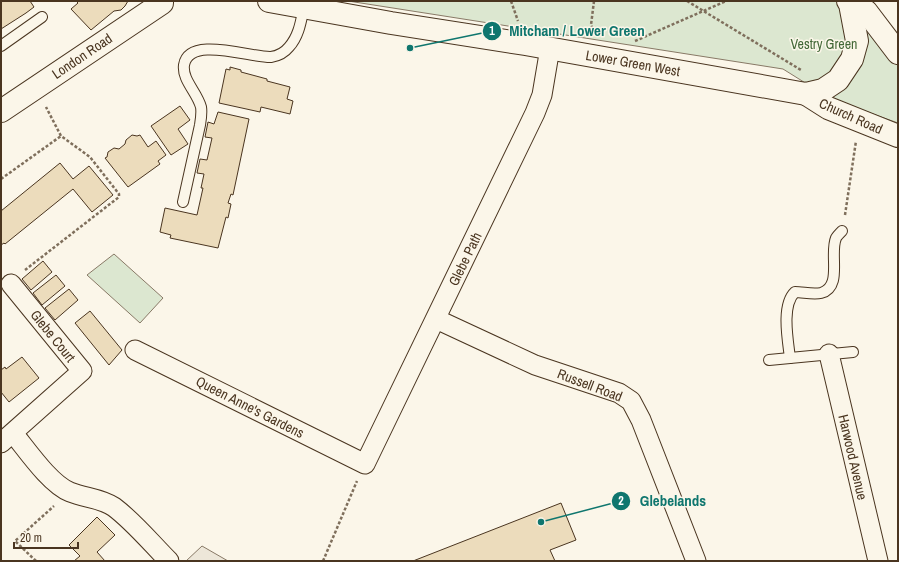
<svg xmlns="http://www.w3.org/2000/svg" width="899" height="562" font-family="'Archivo Narrow',sans-serif">
<rect width="100%" height="100%" fill="#fbf6e9"/>
<!-- green -->
<g fill="#dce7d0" stroke="#887966">
<polygon points="348,1 844,1 898,66 898,123 831,99 783,69"/>
<polygon points="114,254 163,298 140,323 87,275"/>
</g>
<!-- parking -->
<polygon fill="#ede7d9" stroke="#887966" points="202,546 228,561 186,561"/>
<!-- building -->
<g fill="#ecdcbc" stroke="#4a3520">
<polygon points="1,1 30,1 34,7 26,13 1,29"/>
<polygon points="76,1 128,1 125,6 121,10 114,11 91,30 71,9 78,3"/>
<polygon points="230,67 241,70 241,72 267,79 267,81 290,87 287,99 293,101 290,114 261,107 260,112 219,103 226,69 230,70"/>
<polygon points="180,106 190,120 178,129 188,144 171,155 151,126"/>
<polygon points="218,112 249,119 233,195 231,194 228,203 231,204 228,218 226,217 218,248 170,238 171,235 160,232 165,208 197,215 203,188 201,188 204,174 197,173 200,159 207,160 212,138 205,137 208,122 214,124"/>
<polygon points="132,135 137,136 140,135 148,147 156,141 166,155 158,161 160,164 128,187 105,158 107,157 108,152 114,148 119,149 125,144 126,140"/>
<polygon points="60,163 73,179 89,166 113,195 92,212 73,189 5,244 4,243 1,245 1,211"/>
<polygon points="43,261 52,272 31,290 22,279"/>
<polygon points="56,275 65,286 42,305 33,293"/>
<polygon points="69,289 78,300 55,320 45,308"/>
<polygon points="90,311 122,350 109,365 75,323"/>
<polygon points="22,357 39,378 9,402 1,392 1,370 5,367 6,369"/>
<polygon points="561,503 576,540 550,550 555,561 413,561"/>
<polygon points="97,517 115,535 97,552 105,561 74,561 80,556 69,545"/>
</g>
<g fill="none" stroke-linecap="round" stroke-linejoin="round">
<defs>
<g id="lane">
<polyline points="1,46 42,17"/>
<path d="M183,202L200,125C201,119 202,113 201,107C197,92 182,80 184,65C189,35 251,58 271,57C278,56 285,52 289,47C299,36 301,21 304,7"/>
<path d="M790,358C788,341 781,305 795,292C803,292 813,295 821,293C843,287 829,254 836,238C837,236 840,233 842,231"/>
<polyline points="769,360 853,352"/>
</g>
<g id="street">
<polyline points="436,319 535,365 619,393 631,401 641,420 696,561"/>
<polyline points="135,350 365,464 535,113 542,95 550,48"/>
<polyline points="829,354 878,561"/>
<path d="M13,433C27,450 50,484 70,492C85,498 101,498 114,507C134,522 151,543 169,561"/>
<polyline points="1,443 82,371 11,284"/>
</g>
<g id="secondary">
<polyline points="850,4 866,11 898,53"/>
<polyline points="806,94 828,108 898,136"/>
</g>
<g id="primary">
<polyline points="269,1 391,23 525,44 806,94 823,90 838,80 852,59 857,41 850,4 848,1"/>
<polyline points="1,111 162,3 162,1"/>
</g>
</defs>
<!-- lane casing -->
<use href="#lane" stroke="#4a3520" stroke-width="12"/>
<!-- street casing -->
<use href="#street" stroke="#4a3520" stroke-width="21"/>
<!-- secondary casing -->
<use href="#secondary" stroke="#4a3520" stroke-width="24"/>
<!-- primary casing -->
<use href="#primary" stroke="#4a3520" stroke-width="24"/>
<!-- path -->
<g stroke="#7f6f5c" stroke-width="2.5" stroke-dasharray="3 2" stroke-linecap="butt">
<polyline points="511,1 518,21"/>
<polyline points="594,1 591,25 595,34"/>
<polyline points="687,1 801,70"/>
<polyline points="635,41 726,1"/>
<polyline points="1,179 61,136"/>
<polyline points="845,215 856,141"/>
<polyline points="25,270 119,197 119,194 90,157 61,136 46,107"/>
<polyline points="36,561 15,541 54,506"/>
<polyline points="323,561 357,481"/>
</g>
<!-- lane -->
<use href="#lane" stroke="#fbf6e9" stroke-width="10"/>
<!-- street -->
<use href="#street" stroke="#fbf6e9" stroke-width="19"/>
<!-- secondary -->
<use href="#secondary" stroke="#fbf6e9" stroke-width="22"/>
<!-- primary -->
<use href="#primary" stroke="#fbf6e9" stroke-width="22"/>
</g>
<g text-anchor="middle" stroke-width="3" stroke-linejoin="round" paint-order="stroke">
<!-- park labels -->
<g font-size="14" fill="#436837" stroke="#fbf6e9">
<text x="824" y="49">Vestry Green</text>
</g>
<!-- street labels -->
<g font-size="14" fill="#4a3520" stroke="#fbf6e9">
<text transform="translate(82 56) rotate(-34)" y="5">London Road</text>
<text transform="translate(633 63) rotate(10)" y="5">Lower Green West</text>
<text transform="translate(851 116) rotate(24)" y="5">Church Road</text>
<text transform="translate(465 259) rotate(-64)" y="5">Glebe Path</text>
<text transform="translate(53 336) rotate(51)" y="5">Glebe Court</text>
<text transform="translate(590 385) rotate(21)" y="5">Russell Road</text>
<text transform="translate(250 407) rotate(27)" y="5">Queen Anne's Gardens</text>
<text transform="translate(853 457) rotate(77)" y="5">Harwood Avenue</text>
</g>
</g>
<!-- callouts -->
<path fill="none" stroke="#0f766e" stroke-width="1.5" d="M410 48L492 31M541 522L621 501"/>
<g fill="#0f766e" stroke="#fbf6e9" stroke-width="1.5">
<circle cx="410" cy="48" r="4"/>
<circle cx="541" cy="522" r="4"/>
<circle cx="492" cy="31" r="10"/>
<circle cx="621" cy="501" r="10"/>
</g>
<g font-size="12" text-anchor="middle" font-weight="bold" fill="#fff">
<text x="492" y="35">1</text>
<text x="621" y="505">2</text>
</g>
<g font-size="15" text-anchor="middle" font-weight="bold" fill="#0f766e" stroke="#fbf6e9" stroke-width="3" stroke-linejoin="round" paint-order="stroke">
<text x="577" y="36">Mitcham / Lower Green</text>
<text x="673" y="506">Glebelands</text>
</g>
<!-- border -->
<rect width="899" height="562" fill="none" stroke="#4a3520" stroke-width="4"/>
<!-- scale -->
<path d="M14 542v6h64v-6" fill="none" stroke="#4a3520" stroke-width="2"/>
<text x="20" y="542" font-size="12" fill="#4a3520" stroke="#fbf6e9" stroke-width="3" paint-order="stroke">20 m</text>
</svg>
